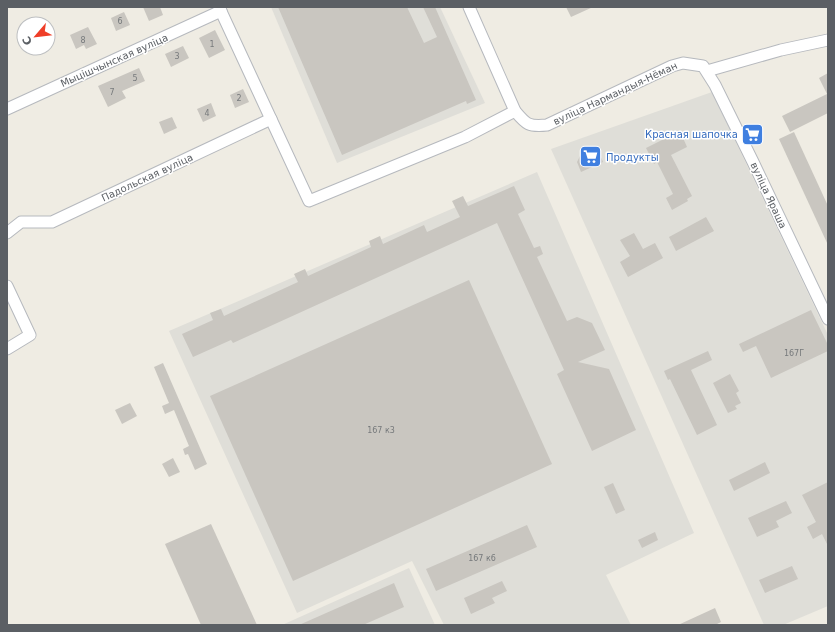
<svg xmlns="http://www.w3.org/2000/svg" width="835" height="632" font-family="'DejaVu Sans',sans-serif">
<rect width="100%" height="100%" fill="#efece3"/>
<!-- industrial -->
<g fill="#dfded8">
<polygon points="271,7 440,7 485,103 337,163"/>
<polygon points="712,92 828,335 828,606 783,625 764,625 551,149"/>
<polygon points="537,172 694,533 606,575 631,625 444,625 412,561 297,613 169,331"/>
<polygon points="409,568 435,625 282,625"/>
</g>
<!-- building -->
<g fill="#c9c6c0">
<polygon points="143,7 160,7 163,15 149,21"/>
<polygon points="278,7 407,7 424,43 437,37 423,7 435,7 476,100 467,104 466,101 342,155"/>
<polygon points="566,7 593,7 571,17"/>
<polygon points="124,12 130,25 116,31 111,18"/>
<polygon points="88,27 97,44 86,49 84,45 76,49 70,35"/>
<polygon points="215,30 225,50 209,58 199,38"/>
<polygon points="183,46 189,58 171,67 165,54"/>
<polygon points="139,68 145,81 122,91 126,98 108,107 98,86"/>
<polygon points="828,73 828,113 790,132 782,116 827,94 819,78"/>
<polygon points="243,89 249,102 235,108 230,95"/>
<polygon points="211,103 216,116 203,122 197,109"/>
<polygon points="172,117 177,128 164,134 159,122"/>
<polygon points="680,131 687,147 671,155 692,196 687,199 688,201 672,210 666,198 673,194 657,162 654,164 646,148"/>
<polygon points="794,132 828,206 828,245 779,139"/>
<polygon points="596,146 603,162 581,172 577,162 582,152"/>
<polygon points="514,186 525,210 518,214 534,248 540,246 543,254 537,257 567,321 577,317 592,323 605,350 578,362 609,369 636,430 592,451 557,374 564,370 497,223 233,343 231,340 193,357 182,334 213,320 210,313 221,309 224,316 298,282 294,274 305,269 308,276 371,247 369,241 380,236 383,244 424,225 427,232 460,217 452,201 463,196 468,206"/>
<polygon points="706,217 714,231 676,251 669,237"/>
<polygon points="634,233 643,249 655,243 663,258 628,277 620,262 630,256 620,240"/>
<polygon points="469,280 552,464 293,581 210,396"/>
<polygon points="811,310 828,345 828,351 771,378 756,346 743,352 739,344"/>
<polygon points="708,351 712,360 691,370 717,425 697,435 670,379 668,380 664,371"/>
<polygon points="163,363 207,464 195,470 188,454 185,455 183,449 189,446 174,410 165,414 162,406 169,403 154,367"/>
<polygon points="730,374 739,391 736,393 741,403 735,406 737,409 728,413 713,383"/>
<polygon points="130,403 137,416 122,424 115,410"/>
<polygon points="173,458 180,472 169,477 162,464"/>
<polygon points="765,462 770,473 734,491 729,480"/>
<polygon points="828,482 828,546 822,534 813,539 807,527 816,522 802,495"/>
<polygon points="613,483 625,510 616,514 604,487"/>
<polygon points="786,501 792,513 776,521 779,527 757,537 748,518"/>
<polygon points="211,524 257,625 201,625 165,544"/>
<polygon points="527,525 537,547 436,591 426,569"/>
<polygon points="655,532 658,540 642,548 638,540"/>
<polygon points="792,566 798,579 765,593 759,580"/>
<polygon points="502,581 507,591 492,598 495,603 471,614 464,598"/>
<polygon points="394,583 404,607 363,625 299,625"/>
<polygon points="715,608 721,622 715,625 678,625"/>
</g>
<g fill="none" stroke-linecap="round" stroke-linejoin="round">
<defs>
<g id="minor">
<polyline points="219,7 309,201 465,137 515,111"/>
<path d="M469,7L515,111C526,124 528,127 547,125L672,66L683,63L703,66L715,85L753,162L828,319"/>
<polyline points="707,71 781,50 828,40"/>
<polyline points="7,109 221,11"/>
<polyline points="7,233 21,222 52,222 271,119"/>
<polyline points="7,286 30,335 7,349"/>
</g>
</defs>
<!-- minor casing -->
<use href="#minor" stroke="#b6b9be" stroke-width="13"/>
<!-- minor -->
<use href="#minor" stroke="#fff" stroke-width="11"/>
</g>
<!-- icons -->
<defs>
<symbol id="supermarket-square" viewBox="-11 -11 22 22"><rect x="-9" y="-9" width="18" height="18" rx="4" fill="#3f7fe0" stroke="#fff"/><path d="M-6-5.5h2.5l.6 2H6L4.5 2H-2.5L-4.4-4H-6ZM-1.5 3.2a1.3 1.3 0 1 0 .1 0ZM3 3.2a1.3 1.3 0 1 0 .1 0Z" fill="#fff"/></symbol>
</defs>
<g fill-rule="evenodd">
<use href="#supermarket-square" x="740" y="122" width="25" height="25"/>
<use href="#supermarket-square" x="578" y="144" width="25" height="25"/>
</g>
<g text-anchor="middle" stroke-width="3" stroke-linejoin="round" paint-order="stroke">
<!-- number labels -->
<g font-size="8" fill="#76797b">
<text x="120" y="24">6</text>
<text x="83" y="43">8</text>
<text x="212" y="47">1</text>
<text x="177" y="59">3</text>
<text x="135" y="81">5</text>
<text x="112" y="95">7</text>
<text x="239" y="101">2</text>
<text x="207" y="116">4</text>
<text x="794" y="356">167Г</text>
<text x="381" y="433">167 к3</text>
<text x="482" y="561">167 к6</text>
</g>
<!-- street labels -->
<g font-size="10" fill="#5b5f64" stroke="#fff">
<text transform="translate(114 60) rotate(-24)" y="4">Мыцішчынская вуліца</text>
<text transform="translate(615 93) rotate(-25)" y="4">вуліца Нармандыя-Нёман</text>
<text transform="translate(147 177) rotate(-25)" y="4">Падольская вуліца</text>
<text transform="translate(769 195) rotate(65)" y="4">вуліца Яраша</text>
</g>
<!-- shop labels -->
<g font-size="10" fill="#366cbe" stroke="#fff" text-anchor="end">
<text x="738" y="138">Красная шапочка</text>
<text x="606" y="161" text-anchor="start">Продукты</text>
</g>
</g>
<!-- border -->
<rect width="835" height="632" fill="none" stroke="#5b5f64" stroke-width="16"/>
<!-- north arrow -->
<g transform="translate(36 36) rotate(242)"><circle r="19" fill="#ffffff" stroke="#bdbfc1"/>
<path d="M0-3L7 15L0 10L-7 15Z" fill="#ef3e28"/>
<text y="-6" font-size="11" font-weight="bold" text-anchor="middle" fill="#5b5f64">С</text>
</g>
</svg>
